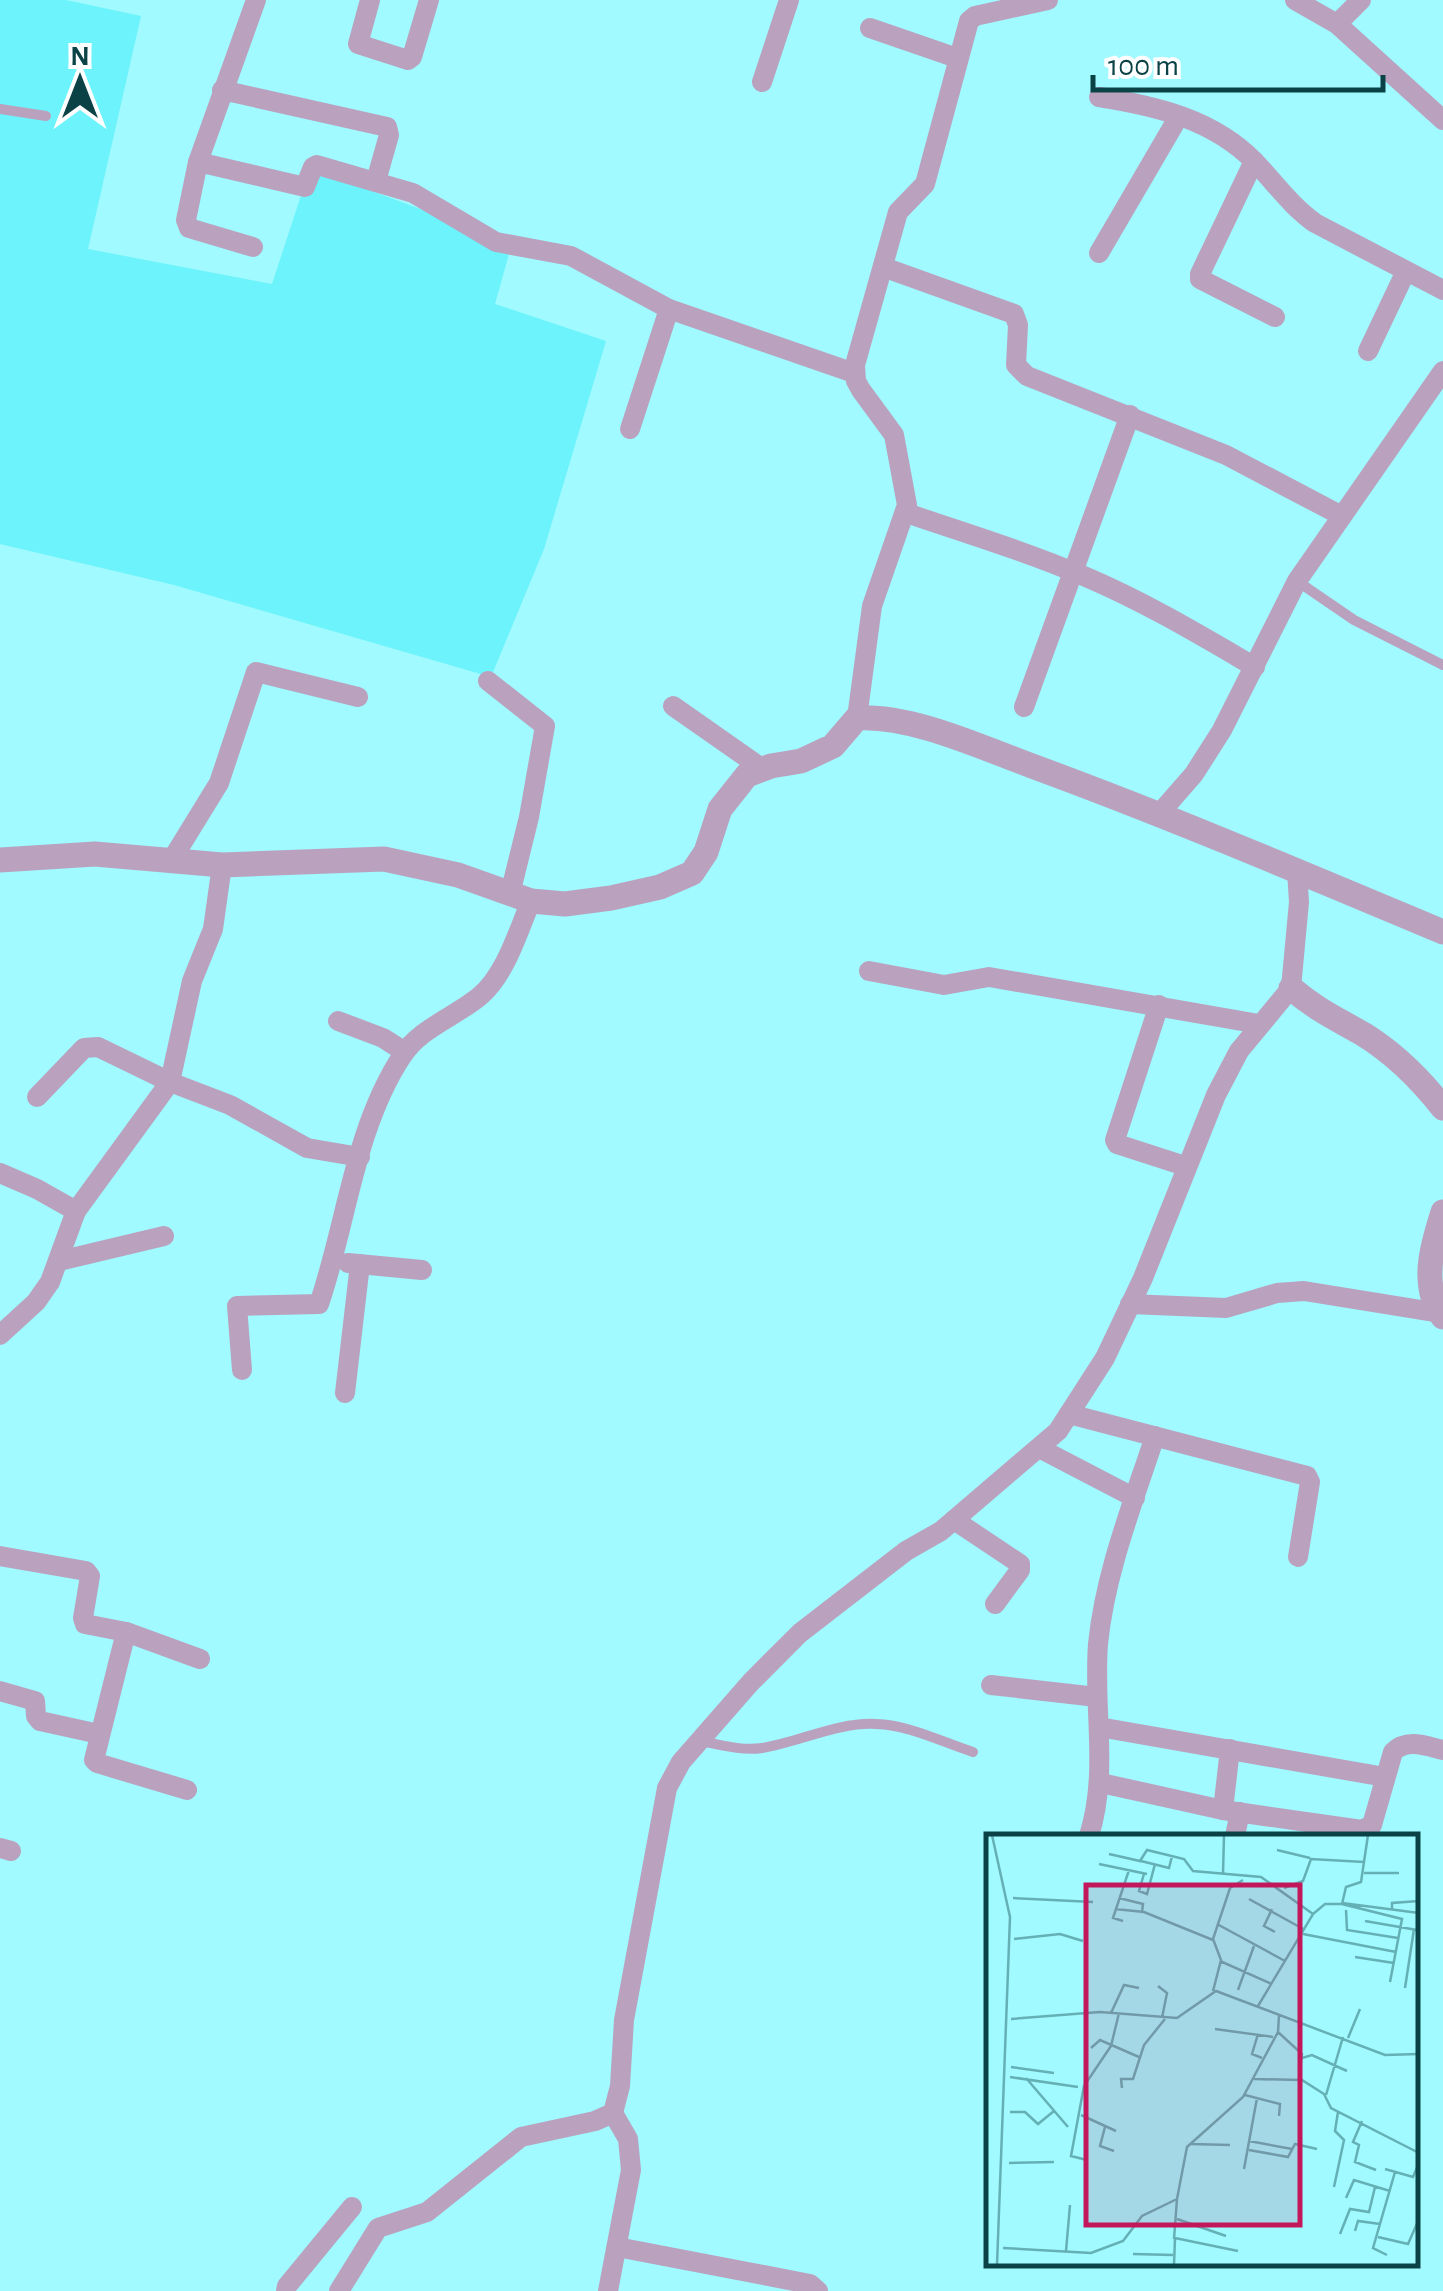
<svg xmlns="http://www.w3.org/2000/svg" width="1443" height="2291" font-family="'Alegreya Sans',sans-serif">
<rect width="100%" height="100%" fill="#a0faff"/>
<!-- built -->
<polygon fill="#6cf3fb" points="0,0 66,0 141,16 88,249 272,284 310,168 512,243 495,304 606,341 544,549 491,677 174,585 0,544"/>
<g fill="none" stroke-linecap="round" stroke-linejoin="round">
<!-- service -->
<g stroke="#baa2bf" stroke-width="10">
<polyline points="0,109 46,116"/>
<polyline points="1297,581 1354,620 1443,665"/>
<path d="M701,1741C721,1745 742,1751 762,1748C800,1742 837,1722 876,1724C909,1725 942,1742 973,1752"/>
</g>
<!-- minor -->
<g stroke="#baa2bf" stroke-width="20">
<polyline points="370,0 358,44 408,60 412,57 429,0"/>
<polyline points="1295,0 1337,24 1443,120"/>
<polyline points="1337,24 1361,0"/>
<polyline points="870,28 957,58"/>
<polyline points="762,82 789,0"/>
<polyline points="222,90 387,127 389,135 376,181"/>
<path d="M1099,97C1156,106 1213,119 1255,162C1275,183 1291,206 1315,223L1443,290"/>
<polyline points="1254,161 1200,274 1200,279 1275,317"/>
<polyline points="198,162 305,187 313,167 317,165 413,193 496,242 571,256 669,309 854,373"/>
<polyline points="253,247 189,228 186,220 198,162 256,0"/>
<polyline points="1099,253 1179,116"/>
<polyline points="883,267 1014,314 1018,325 1016,365 1027,376 1226,455 1342,516"/>
<polyline points="1368,351 1406,271"/>
<polyline points="630,429 669,309"/>
<path d="M906,513C966,533 1027,552 1086,577C1145,602 1200,635 1255,667"/>
<polyline points="488,681 545,726 529,817 510,894"/>
<polyline points="673,706 763,769"/>
<polyline points="1024,707 1130,415"/>
<polyline points="857,718 872,606 907,505 894,435 861,390 856,381 855,365 898,212 925,184 969,21 975,16 1048,0"/>
<polyline points="1160,813 1194,774 1222,730 1297,581 1443,371"/>
<polyline points="171,861 219,783 256,672 358,697"/>
<polyline points="869,971 944,985 989,977 1259,1024"/>
<polyline points="1159,1005 1115,1140 1117,1144 1185,1166"/>
<polyline points="338,1021 383,1038 405,1052"/>
<polyline points="37,1097 84,1048 98,1047 170,1082 230,1105 307,1148 360,1157"/>
<polyline points="0,1173 37,1189 76,1211"/>
<polyline points="59,1261 164,1236"/>
<polyline points="348,1263 422,1270"/>
<polyline points="1130,1304 1226,1308 1277,1293 1304,1291 1440,1313"/>
<polyline points="0,1335 36,1302 50,1282 76,1211 170,1082 192,981 213,929 222,865"/>
<path d="M242,1370L237,1306L319,1304C347,1223 354,1129 402,1056C420,1028 455,1017 480,996C506,974 518,931 531,901"/>
<polyline points="345,1393 360,1264"/>
<polyline points="1069,1414 1307,1476 1310,1482 1298,1557"/>
<polyline points="1039,1448 1135,1498"/>
<polyline points="954,1520 1020,1564 1020,1570 995,1604"/>
<polyline points="0,1556 86,1571 90,1576 83,1618 85,1624 126,1632 200,1659"/>
<polyline points="126,1632 94,1760 97,1763 187,1790"/>
<polyline points="991,1685 1097,1697"/>
<polyline points="0,1691 35,1701 36,1716 40,1721 99,1734"/>
<polyline points="1099,1727 1385,1777"/>
<path d="M1101,1783L1223,1810L1362,1830L1372,1825L1393,1752C1407,1738 1426,1746 1443,1750"/>
<polyline points="1223,1810 1230,1749"/>
<path d="M1089,1836C1109,1772 1093,1710 1098,1644C1105,1573 1133,1503 1155,1436"/>
<polyline points="1235,1836 1240,1812"/>
<polyline points="0,1848 11,1851"/>
<polyline points="617,2247 810,2284 818,2291"/>
<polyline points="286,2291 287,2286 352,2207"/>
<polyline points="339,2291 378,2228 427,2212 521,2137 595,2121 613,2113 620,2086 624,2020 667,1788 681,1762 751,1682 800,1633 906,1551 941,1531 1058,1431 1105,1358 1143,1278 1216,1095 1239,1051 1291,988 1299,902 1297,871"/>
<polyline points="608,2291 631,2170 628,2139 613,2113"/>
</g>
<!-- tertiary -->
<g stroke="#baa2bf" stroke-width="25">
<path d="M0,860L95,854L222,865L384,859L458,875L531,901L565,904L611,898L660,887L692,873L706,852L720,809L747,775L771,766L801,761L833,746L857,718C912,715 980,747 1032,766C1171,817 1307,875 1443,932"/>
<path d="M1291,988C1317,1010 1335,1018 1363,1034C1394,1053 1421,1080 1443,1108"/>
<path d="M1443,1212C1432,1246 1420,1286 1443,1317"/>
</g>
</g>
<!-- overview -->
<g transform="translate(986 1834)">
<rect width="432" height="432" fill="#a0faff"/>
<path fill="none" stroke="#64b0b5" stroke-width="2.5" d="M6,1L24,83L11,431M382,1L375,48L360,53L356,70L416,85L404,148M291,16L324,24M123,20L154,27L161,16L198,25L207,37L275,43L327,80M155,27L183,34L186,22M113,30L161,40M378,39H413M158,40L153,57L161,60L169,30M237,40L238,1M298,54L317,47L325,25L378,28M27,64L107,68M133,64L157,70L156,78M263,65L319,96M356,69L433,79M129,75L158,78L227,106M286,75L278,92L289,98M360,76L361,96L412,104M406,77V69L433,67M137,87L127,84L143,36M379,87L431,96M231,90L299,127M317,100L410,118M28,105L74,100L97,107M369,123L408,129M234,127L286,150M172,152L181,159L176,184M419,154L428,95M252,156L268,112M227,157L235,126L227,105L244,54L257,46M272,172L327,80L339,70H356M125,179L138,151L153,154M25,185L114,178L191,184L230,157L399,221L433,220M229,195L287,203M292,198L316,220L313,244L338,260L345,274L433,319M272,200L266,220L276,224M362,204L374,175M105,214L114,206L153,223M316,224L326,221L361,237M25,233L68,239M24,243L92,253M40,244L82,293M268,245L314,246M136,254L135,245H147L158,211L179,185M259,261L294,270L293,282M340,261L357,203M24,278H39L52,290L68,277M95,281L130,297M376,287L367,308L373,311L369,328L390,336M119,293L114,312L128,317M263,307L306,315M205,310L244,311M263,316L302,323L309,310L331,315M101,326L85,322L98,252L125,212L133,179M23,329L68,328M258,335L271,264M399,335L427,343L433,329M348,353L358,306L349,297L352,278M360,364L368,346L404,357M191,385L240,402M369,397L372,387L394,390M354,400L364,375L383,378L389,353M392,403L422,410L433,385M188,405L191,365M17,414L105,419L137,407L156,382L191,365L201,313L257,263L292,198L293,181M80,417L84,371M147,420L187,421M401,421L387,414L409,338M188,431L189,404L252,417"/>
<path fill="#c2185b" fill-opacity="0.15" stroke="#c2185b" stroke-width="5" d="M100,51H314V391H100Z"/>
<rect width="432" height="432" fill="none" stroke="#0b4245" stroke-width="5"/>
</g>
<!-- north arrow -->
<g transform="translate(80 80)" stroke="#ffffff" stroke-width="8" paint-order="stroke">
<path d="M0-8L18 38L0 25L-18 38Z" fill="#0b4245"/>
<text y="-15" font-size="28" font-weight="bold" text-anchor="middle" fill="#0b4245">N</text>
</g>
<!-- scale -->
<path d="M1093 75v15h290v-15" fill="none" stroke="#0b4245" stroke-width="5"/>
<text x="1108" y="75" font-size="30" fill="#0b4245" stroke="#ffffff" stroke-width="8" paint-order="stroke">100 m</text>
</svg>
